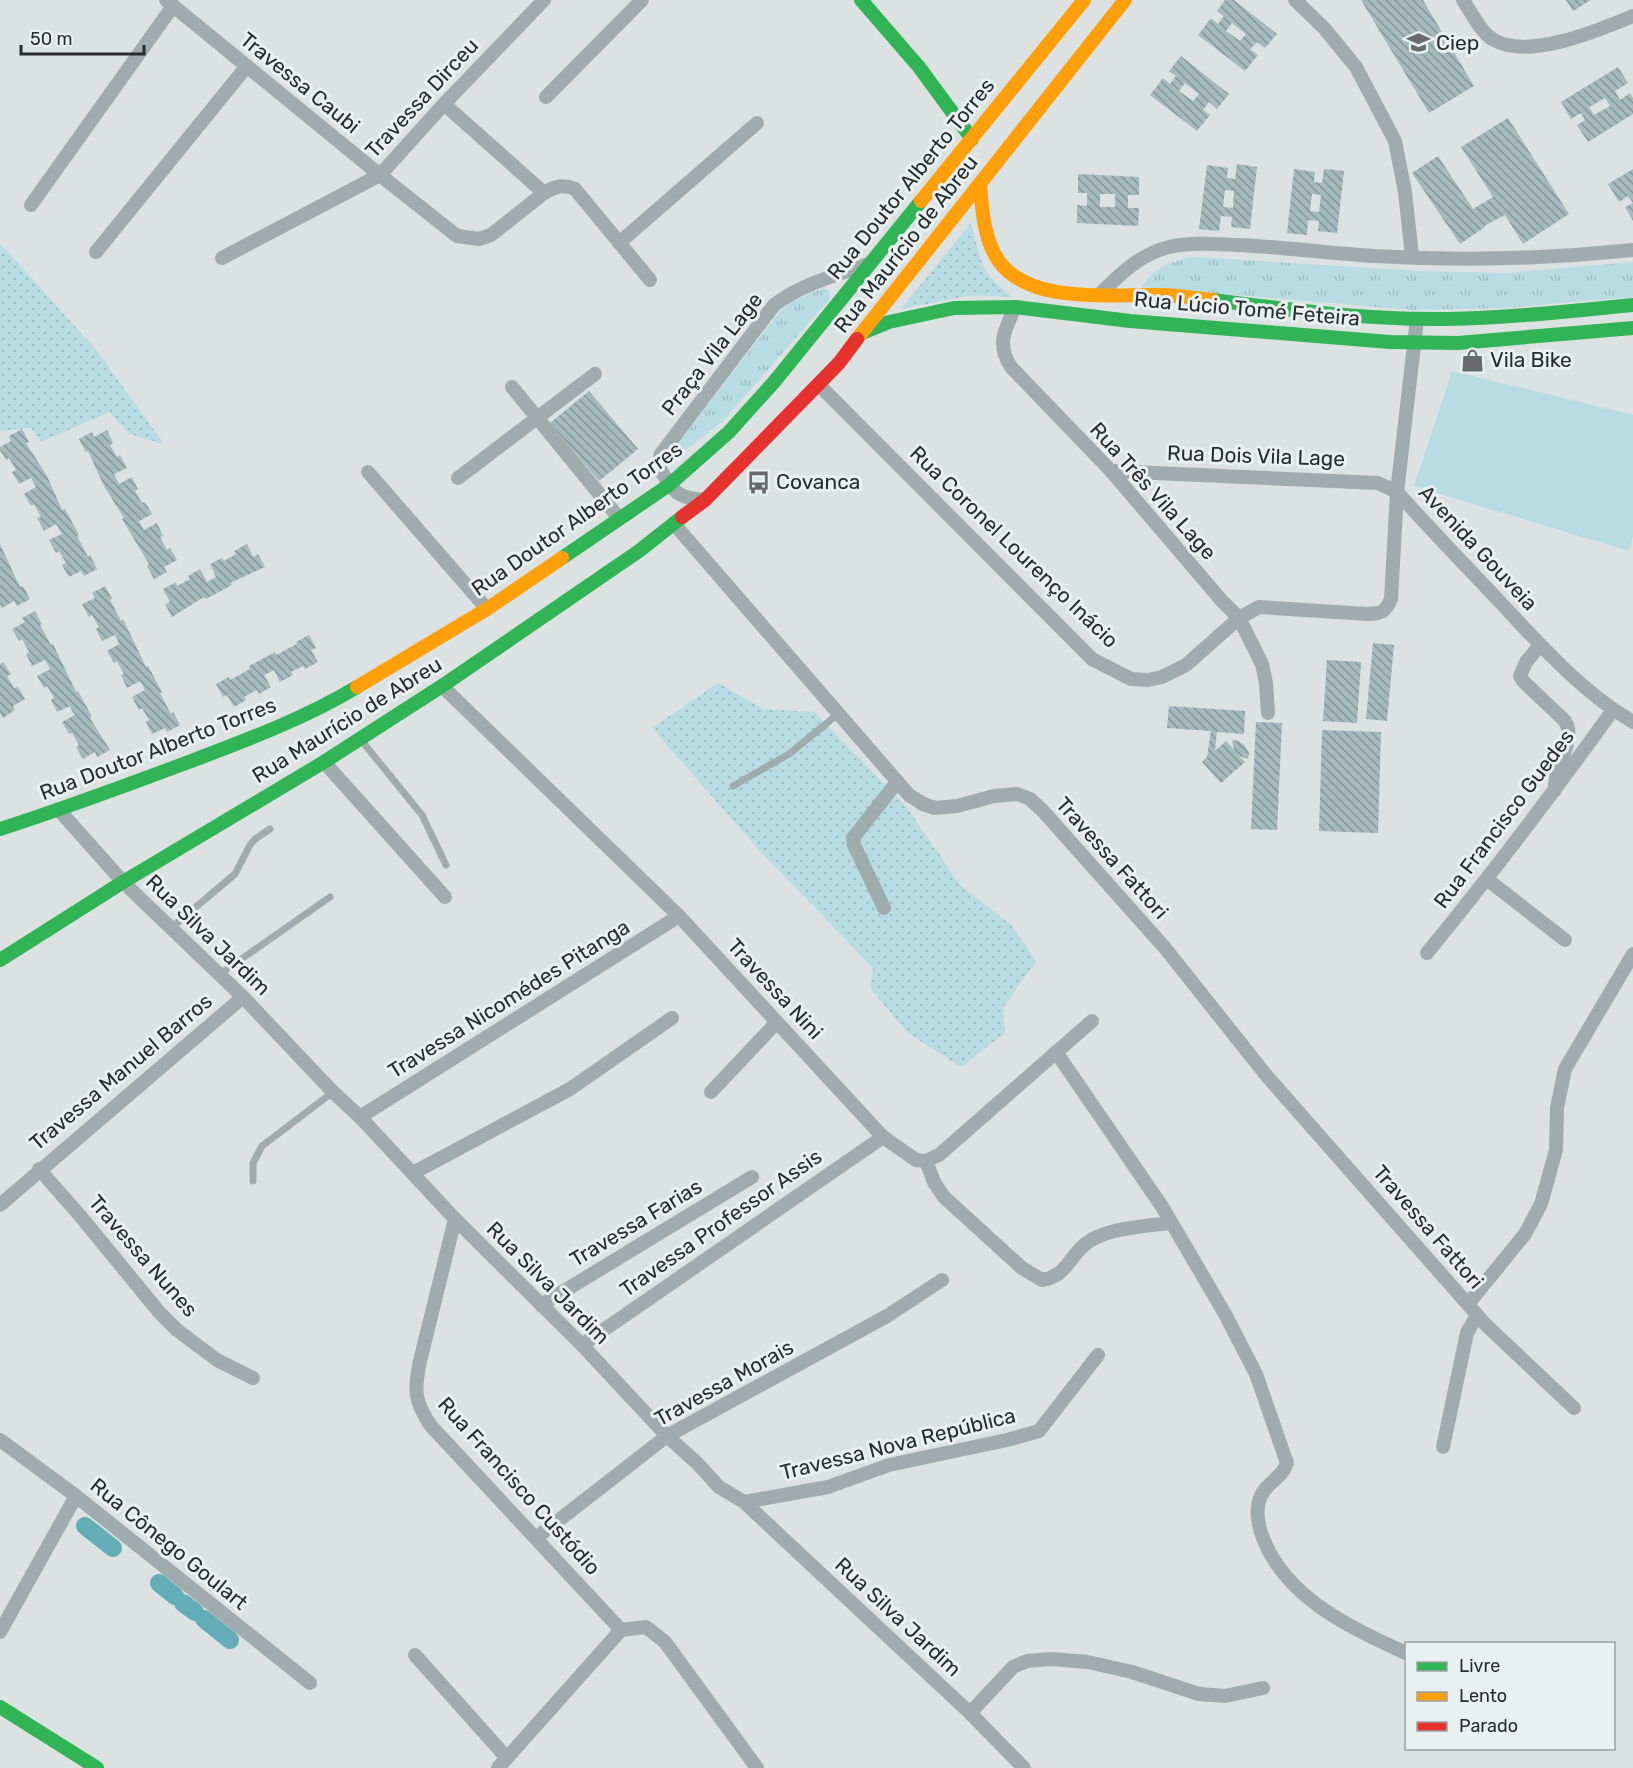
<svg xmlns="http://www.w3.org/2000/svg" width="1633" height="1768" font-family="Rubik,sans-serif">
<defs>
<pattern id="grass-dots" width="8" height="8" patternUnits="userSpaceOnUse" patternTransform="scale(1.5)"><rect width="8" height="8" fill="#b7dce3"/><path d="M2 2h.1M6 6h.1" fill="none" stroke="#9dbdc3" stroke-width="1.8" stroke-linecap="round"/></pattern>
<pattern id="park-tufts" width="24" height="20" patternUnits="userSpaceOnUse" patternTransform="scale(1.5)"><rect width="24" height="20" fill="#b7dce3"/><path d="M3 7l-1-3M5 7V3M7 7l1-3M15 17l-1-3M17 17v-4M19 17l1-3" fill="none" stroke="#9dbdc3"/></pattern>
<pattern id="building-back-hatch" width="6" height="6" patternUnits="userSpaceOnUse" patternTransform="scale(1.5)"><rect width="6" height="6" fill="#a4babd"/><path d="M-1 5l2 2M0 0l6 6M5-1l2 2" fill="none" stroke="#86979a"/></pattern>
</defs>
<rect width="100%" height="100%" fill="#dce1e2"/>
<!-- grass -->
<g fill="url(#grass-dots)">
<path d="M971,223C980,260 980,272 1012,297L972,295L901,309Z"/>
<polygon points="0,243 97,351 164,444 130,434 109,412 41,442 31,428 0,431"/>
<polygon points="718,683 763,709 814,712 906,806 960,885 1012,926 1036,961 1003,1008 1005,1033 961,1067 908,1033 870,988 873,968 761,852 652,728"/>
</g>
<!-- park -->
<g fill="url(#park-tufts)">
<path d="M1194,257L1417,271L1507,273L1633,262V297L1503,308L1413,310L1142,287C1152,268 1174,260 1194,257Z"/>
<polygon points="823,288 829,291 830,299 723,421 679,455 672,456 674,449 781,310 791,302"/>
</g>
<!-- pitch -->
<polygon fill="#b7dce3" points="1452,371 1633,415 1633,536 1629,551 1414,486"/>
<g fill="none" stroke-linecap="round" stroke-linejoin="round">
<!-- canal -->
<g stroke="#63acb8" stroke-width="18">
<polyline points="85,1526 113,1548"/>
<polyline points="159,1583 175,1596"/>
<polyline points="183,1603 195,1612"/>
<polyline points="204,1619 230,1640"/>
</g>
</g>
<!-- building -->
<g fill="url(#building-back-hatch)" fill-rule="evenodd">
<path d="M1225,0H1234L1277,34L1265,48L1257,42L1250,49L1258,55L1245,71L1198,35L1211,18L1218,24L1224,16L1217,11ZM1232,23L1246,34L1240,41L1226,31Z"/>
<polygon points="1361,0 1423,0 1474,86 1429,113"/>
<polygon points="1566,0 1591,0 1573,11"/>
<path d="M1181,56L1229,94L1217,109L1209,102L1203,110L1210,115L1197,131L1150,95L1163,78L1170,84L1176,76L1169,71ZM1185,83L1199,94L1193,101L1179,91Z"/>
<path d="M1618,67L1628,83L1615,91L1620,100L1630,93L1633,98V114L1588,142L1577,125L1585,120L1581,113L1571,119L1561,102ZM1605,98L1610,106L1594,115L1589,107Z"/>
<polygon points="1508,118 1569,214 1523,244 1505,215 1484,226 1485,227 1460,244 1412,173 1438,156 1473,209 1493,197 1461,147"/>
<path d="M1237,164L1257,167L1250,229L1231,227L1232,217L1221,216L1219,231L1199,229L1207,165L1228,168L1227,178L1235,179ZM1225,190L1234,191L1233,208L1223,207Z"/>
<path d="M1294,169L1315,172L1314,182L1322,183L1324,169L1344,171L1337,233L1318,231L1319,221L1308,220L1307,235L1287,233ZM1312,194L1321,195L1319,212L1310,211Z"/>
<polygon points="1633,169 1633,221 1625,207 1633,203 1628,196 1619,202 1608,184"/>
<path d="M1078,174L1139,177V195H1128V208H1139L1138,226L1077,223V205L1087,206V193H1078ZM1100,194H1115V207H1100Z"/>
<polygon points="589,391 638,449 599,481 550,423"/>
<polygon points="22,429 29,442 26,443 47,476 62,510 65,509 79,535 77,536 88,557 90,555 97,569 84,576 81,571 69,577 62,565 66,563 59,551 56,553 49,540 62,534 56,524 44,531 37,518 41,517 34,504 31,506 24,494 36,487 31,478 19,484 12,472 16,470 9,458 6,460 0,450 0,447 11,441 9,436"/>
<polygon points="107,430 113,443 110,445 117,457 120,455 127,468 114,474 119,484 132,477 138,489 135,491 142,503 145,502 152,514 139,521 144,530 157,523 163,536 160,537 167,550 170,548 177,560 164,567 167,572 154,579 147,566 149,564 122,519 124,518 104,486 88,451 86,452 79,439 92,432 94,437"/>
<polygon points="0,544 20,587 23,586 30,599 17,606 14,601 2,608 0,604"/>
<polygon points="247,544 253,557 258,554 265,567 230,583 232,585 206,599 204,597 172,617 165,604 170,602 163,589 176,582 177,586 190,579 188,576 200,569 207,582 216,577 210,564 222,558 224,561 236,554 234,551"/>
<polygon points="105,586 112,599 110,600 121,621 123,619 146,667 148,666 162,692 160,693 171,714 173,712 180,725 167,732 165,728 152,734 146,722 149,720 142,708 139,710 132,697 145,690 140,681 127,688 121,675 124,674 117,661 114,663 107,651 119,644 117,639 115,635 102,641 96,629 99,627 92,615 89,617 82,604 95,598 92,593"/>
<polygon points="35,611 42,624 40,625 51,645 53,644 76,692 78,691 92,717 90,718 110,750 97,757 95,752 83,759 76,747 79,745 72,733 69,734 62,722 75,715 72,711 70,706 57,712 51,700 54,698 47,686 44,688 37,676 50,669 45,660 32,666 26,654 29,652 22,639 19,641 12,629 25,622 22,618"/>
<polygon points="309,635 316,648 311,650 318,662 305,669 303,666 291,672 293,675 280,682 274,670 264,675 271,687 259,694 257,690 244,697 246,700 234,707 227,695 223,697 216,684 229,677 230,680 250,669 249,666 275,652 276,655 297,644 296,642"/>
<polygon points="1373,643 1394,645 1387,721 1366,719"/>
<polygon points="1327,660 1361,662 1357,723 1323,721"/>
<polygon points="3,662 11,674 7,676 14,688 18,687 25,699 13,706 15,710 3,718 0,713 0,664"/>
<polygon points="1169,706 1245,711 1244,734 1217,732 1215,751 1226,741 1234,750 1232,740 1239,741 1245,746 1249,753 1248,759 1239,756 1245,762 1221,783 1202,762 1207,757 1211,731 1167,728"/>
<polygon points="1256,722 1282,723 1277,830 1251,829"/>
<polygon points="1322,730 1381,732 1378,833 1319,831"/>
</g>
<g fill="none" stroke-linecap="round" stroke-linejoin="round">
<!-- lane -->
<g stroke="#a0abad" stroke-width="7">
<polyline points="361,740 422,815 446,865"/>
<polyline points="733,786 789,754 838,714"/>
<polyline points="171,928 235,874 250,845 255,839 270,829"/>
<polyline points="220,974 330,897"/>
<polyline points="253,1181 253,1163 262,1146 333,1092"/>
</g>
<!-- street -->
<g stroke="#a0abad" stroke-width="14">
<path d="M166,0L380,175L457,236L479,239L491,235L544,193C555,186 563,184 575,189L650,280"/>
<polyline points="1295,0 1324,28 1356,67 1395,141 1405,192 1412,256"/>
<path d="M1463,0C1471,12 1481,33 1494,40C1529,60 1599,30 1633,16"/>
<polyline points="546,97 642,0"/>
<polyline points="444,104 544,193"/>
<polyline points="31,205 173,6"/>
<polyline points="619,243 757,123"/>
<polyline points="96,252 247,66"/>
<polyline points="222,258 380,175 444,104 544,0"/>
<path d="M1099,295C1119,275 1140,254 1169,247C1191,242 1215,244 1237,245C1283,247 1328,253 1374,256C1460,261 1547,259 1633,250"/>
<path d="M1015,307C1005,330 996,344 1011,367L1111,471L1222,601L1239,618L1262,664L1266,683L1268,713"/>
<path d="M819,385L1092,659L1131,679L1148,680L1162,677L1186,665L1239,618L1259,607L1367,614C1380,614 1386,612 1391,599L1397,492L1417,319"/>
<polyline points="512,387 619,518"/>
<path d="M1111,471L1378,483L1397,492C1431,530 1466,566 1501,603C1541,646 1582,692 1633,722"/>
<polyline points="368,472 487,609"/>
<polyline points="458,478 595,374"/>
<path d="M705,500C683,498 676,496 665,477C659,469 657,464 661,454L774,305C802,284 836,275 869,264"/>
<polyline points="675,525 909,795 923,804 935,808 957,806 994,796 1017,794 1030,799 1043,811 1165,948 1266,1075 1486,1325 1574,1408"/>
<path d="M1540,645L1526,662L1520,676L1524,682L1565,721C1577,740 1554,765 1555,790"/>
<polyline points="442,686 679,916 883,1137 916,1160 926,1161 939,1155 1092,1021"/>
<polyline points="324,762 445,897"/>
<polyline points="59,810 123,882 243,997 333,1092 360,1117 455,1219 582,1345 667,1436 697,1463 719,1487 744,1502 970,1713 1024,1768"/>
<polyline points="1488,880 1565,940"/>
<polyline points="884,908 854,845 853,838 897,782"/>
<path d="M1427,953C1492,874 1553,793 1613,710"/>
<path d="M1056,1052L1163,1208L1225,1314L1256,1374L1287,1463C1282,1479 1265,1483 1260,1498C1255,1511 1258,1525 1263,1538C1286,1598 1352,1629 1406,1653"/>
<polyline points="711,1092 777,1022"/>
<polyline points="360,1117 679,916"/>
<path d="M926,1161L934,1182L944,1197L1022,1268L1042,1280C1068,1276 1069,1255 1088,1242C1108,1228 1147,1226 1171,1223"/>
<polyline points="39,1169 82,1218 159,1312 177,1330 217,1360 253,1378"/>
<polyline points="413,1173 570,1089 672,1018"/>
<polyline points="0,1205 243,997"/>
<path d="M455,1219L420,1361C414,1390 414,1401 431,1426L621,1630"/>
<polyline points="1468,1304 1525,1234 1541,1204 1556,1150 1557,1108 1565,1069 1633,954"/>
<polyline points="541,1305 752,1177"/>
<polyline points="582,1345 883,1137"/>
<polyline points="0,1440 76,1496 310,1683"/>
<polyline points="1443,1447 1467,1333 1477,1315"/>
<polyline points="744,1502 828,1487 889,1465 1007,1440 1039,1431 1098,1355"/>
<polyline points="536,1538 667,1436 887,1316 942,1280"/>
<polyline points="621,1630 646,1627 665,1642 757,1768"/>
<polyline points="0,1632 76,1496"/>
<polyline points="415,1655 507,1758"/>
<polyline points="970,1713 1013,1667 1027,1661 1051,1659 1088,1662 1132,1672 1199,1694 1225,1696 1263,1688"/>
<polyline points="498,1768 621,1630"/>
</g>
<!-- fast -->
<g stroke="#30b455" stroke-width="14">
<polyline points="861,0 919,67 972,139"/>
<path d="M1213,300C1290,310 1368,320 1446,319C1508,318 1571,311 1633,305"/>
<polyline points="862,333 889,322 954,308 1015,307 1130,321 1390,342 1458,343 1633,328"/>
<polyline points="562,558 669,485 729,432 774,382 921,201"/>
<path d="M0,829C63,809 124,786 186,763C244,741 304,719 357,687"/>
<polyline points="0,960 123,882 324,762 442,686 639,551 682,517"/>
<polyline points="0,1707 97,1768"/>
</g>
<!-- slow -->
<g stroke="#ff9f0a" stroke-width="14">
<path d="M980,185C982,210 984,239 998,260C1029,305 1111,294 1159,295C1177,295 1195,298 1213,300"/>
<polyline points="921,201 1084,0"/>
<polyline points="857,339 1125,0"/>
<polyline points="357,687 487,609 562,558"/>
</g>
<!-- jam -->
<polyline stroke="#e5322d" stroke-width="14" points="682,517 705,500 839,363 857,339"/>
</g>
<!-- icons -->
<defs>
<symbol id="school-bare" viewBox="-9 -9 18 18"><path d="M0-5L7-2L0 1L-7-2ZM-4 1L0 2.5L4 1V4Q0 6-4 4Z" fill="#686b6c" stroke="#e8f0f1" stroke-width="2.5" paint-order="stroke"/></symbol>
<symbol id="shop-bare" viewBox="-9 -9 18 18"><path d="M-5-2.5h2.3a2.7 3.5 0 0 1 5.4 0H5L5.5 6h-11ZM-1.5-2.5h3a1.5 2.3 0 0 0-3 0Z" fill="#686b6c" stroke="#e8f0f1" stroke-width="2.5" paint-order="stroke"/></symbol>
<symbol id="bus-bare" viewBox="-9 -9 18 18"><path d="M-5-6H5V4H4V6H2V4H-2V6H-4V4H-5ZM-3.5-4V0h7V-4ZM-3.5 1.2v1.5H-2V1.2ZM2 1.2v1.5H3.5V1.2Z" fill="#686b6c" stroke="#e8f0f1" stroke-width="2.5" paint-order="stroke"/></symbol>
</defs>
<g fill-rule="evenodd">
<use href="#school-bare" x="1402" y="26" width="33" height="33"/>
<use href="#shop-bare" x="1456" y="344" width="33" height="33"/>
<use href="#bus-bare" x="742" y="466" width="33" height="33"/>
</g>
<g text-anchor="middle" stroke-width="6" stroke-linejoin="round" paint-order="stroke">
<!-- poi labels -->
<g font-size="21" fill="#292c2d" stroke="#e8f0f1" text-anchor="start">
<text x="1436" y="50">Ciep</text>
<text x="1490" y="367">Vila Bike</text>
<text x="776" y="489">Covanca</text>
</g>
<!-- street labels -->
<g font-size="21" fill="#292c2d" stroke="#e8f0f1">
<text transform="translate(300 83) rotate(39)" y="7">Travessa Caubi</text>
<text transform="translate(422 98) rotate(-47)" y="7">Travessa Dirceu</text>
<text transform="translate(911 179) rotate(-51)" y="7">Rua Doutor Alberto Torres</text>
<text transform="translate(906 244) rotate(-52)" y="7">Rua Maurício de Abreu</text>
<text transform="translate(1247 309) rotate(5)" y="7">Rua Lúcio Tomé Feteira</text>
<text transform="translate(712 354) rotate(-52)" y="7">Praça Vila Lage</text>
<text transform="translate(1256 456) rotate(2)" y="7">Rua Dois Vila Lage</text>
<text transform="translate(1153 491) rotate(48)" y="7">Rua Três Vila Lage</text>
<text transform="translate(577 519) rotate(-35)" y="7">Rua Doutor Alberto Torres</text>
<text transform="translate(1014 547) rotate(44)" y="7">Rua Coronel Lourenço Inácio</text>
<text transform="translate(1478 548) rotate(47)" y="7">Avenida Gouveia</text>
<text transform="translate(347 720) rotate(-32)" y="7">Rua Maurício de Abreu</text>
<text transform="translate(158 749) rotate(-21)" y="7">Rua Doutor Alberto Torres</text>
<text transform="translate(1504 819) rotate(-53)" y="7">Rua Francisco Guedes</text>
<text transform="translate(1112 858) rotate(48)" y="7">Travessa Fattori</text>
<text transform="translate(208 935) rotate(44)" y="7">Rua Silva Jardim</text>
<text transform="translate(775 989) rotate(47)" y="7">Travessa Nini</text>
<text transform="translate(509 999) rotate(-32)" y="7">Travessa Nicomédes Pitanga</text>
<text transform="translate(121 1072) rotate(-40)" y="7">Travessa Manuel Barros</text>
<text transform="translate(636 1223) rotate(-31)" y="7">Travessa Farias</text>
<text transform="translate(721 1223) rotate(-35)" y="7">Travessa Professor Assis</text>
<text transform="translate(1428 1227) rotate(49)" y="7">Travessa Fattori</text>
<text transform="translate(143 1256) rotate(49)" y="7">Travessa Nunes</text>
<text transform="translate(548 1283) rotate(45)" y="7">Rua Silva Jardim</text>
<text transform="translate(724 1383) rotate(-29)" y="7">Travessa Morais</text>
<text transform="translate(898 1444) rotate(-14)" y="7">Travessa Nova República</text>
<text transform="translate(519 1486) rotate(48)" y="7">Rua Francisco Custódio</text>
<text transform="translate(169 1544) rotate(39)" y="7">Rua Cônego Goulart</text>
<text transform="translate(898 1617) rotate(43)" y="7">Rua Silva Jardim</text>
</g>
</g>
<!-- legend -->
<rect x="1405" y="1642" width="210" height="108" fill="#e8f0f1" stroke="#9ca2a3" stroke-width="1.5"/>
<rect x="1417" y="1662" width="30" height="9" fill="#30b455" stroke="#9ca2a3" stroke-width="1.5"/>
<text x="1459" y="1672" font-size="18" fill="#292c2d">Livre</text>
<rect x="1417" y="1692" width="30" height="9" fill="#ff9f0a" stroke="#9ca2a3" stroke-width="1.5"/>
<text x="1459" y="1702" font-size="18" fill="#292c2d">Lento</text>
<rect x="1417" y="1722" width="30" height="9" fill="#e5322d" stroke="#9ca2a3" stroke-width="1.5"/>
<text x="1459" y="1732" font-size="18" fill="#292c2d">Parado</text>
<!-- scale -->
<path d="M21 45v9h123v-9" fill="none" stroke="#292c2d" stroke-width="3"/>
<text x="30" y="45" font-size="18" fill="#292c2d" stroke="#e8f0f1" stroke-width="4.5" paint-order="stroke">50 m</text>
</svg>
